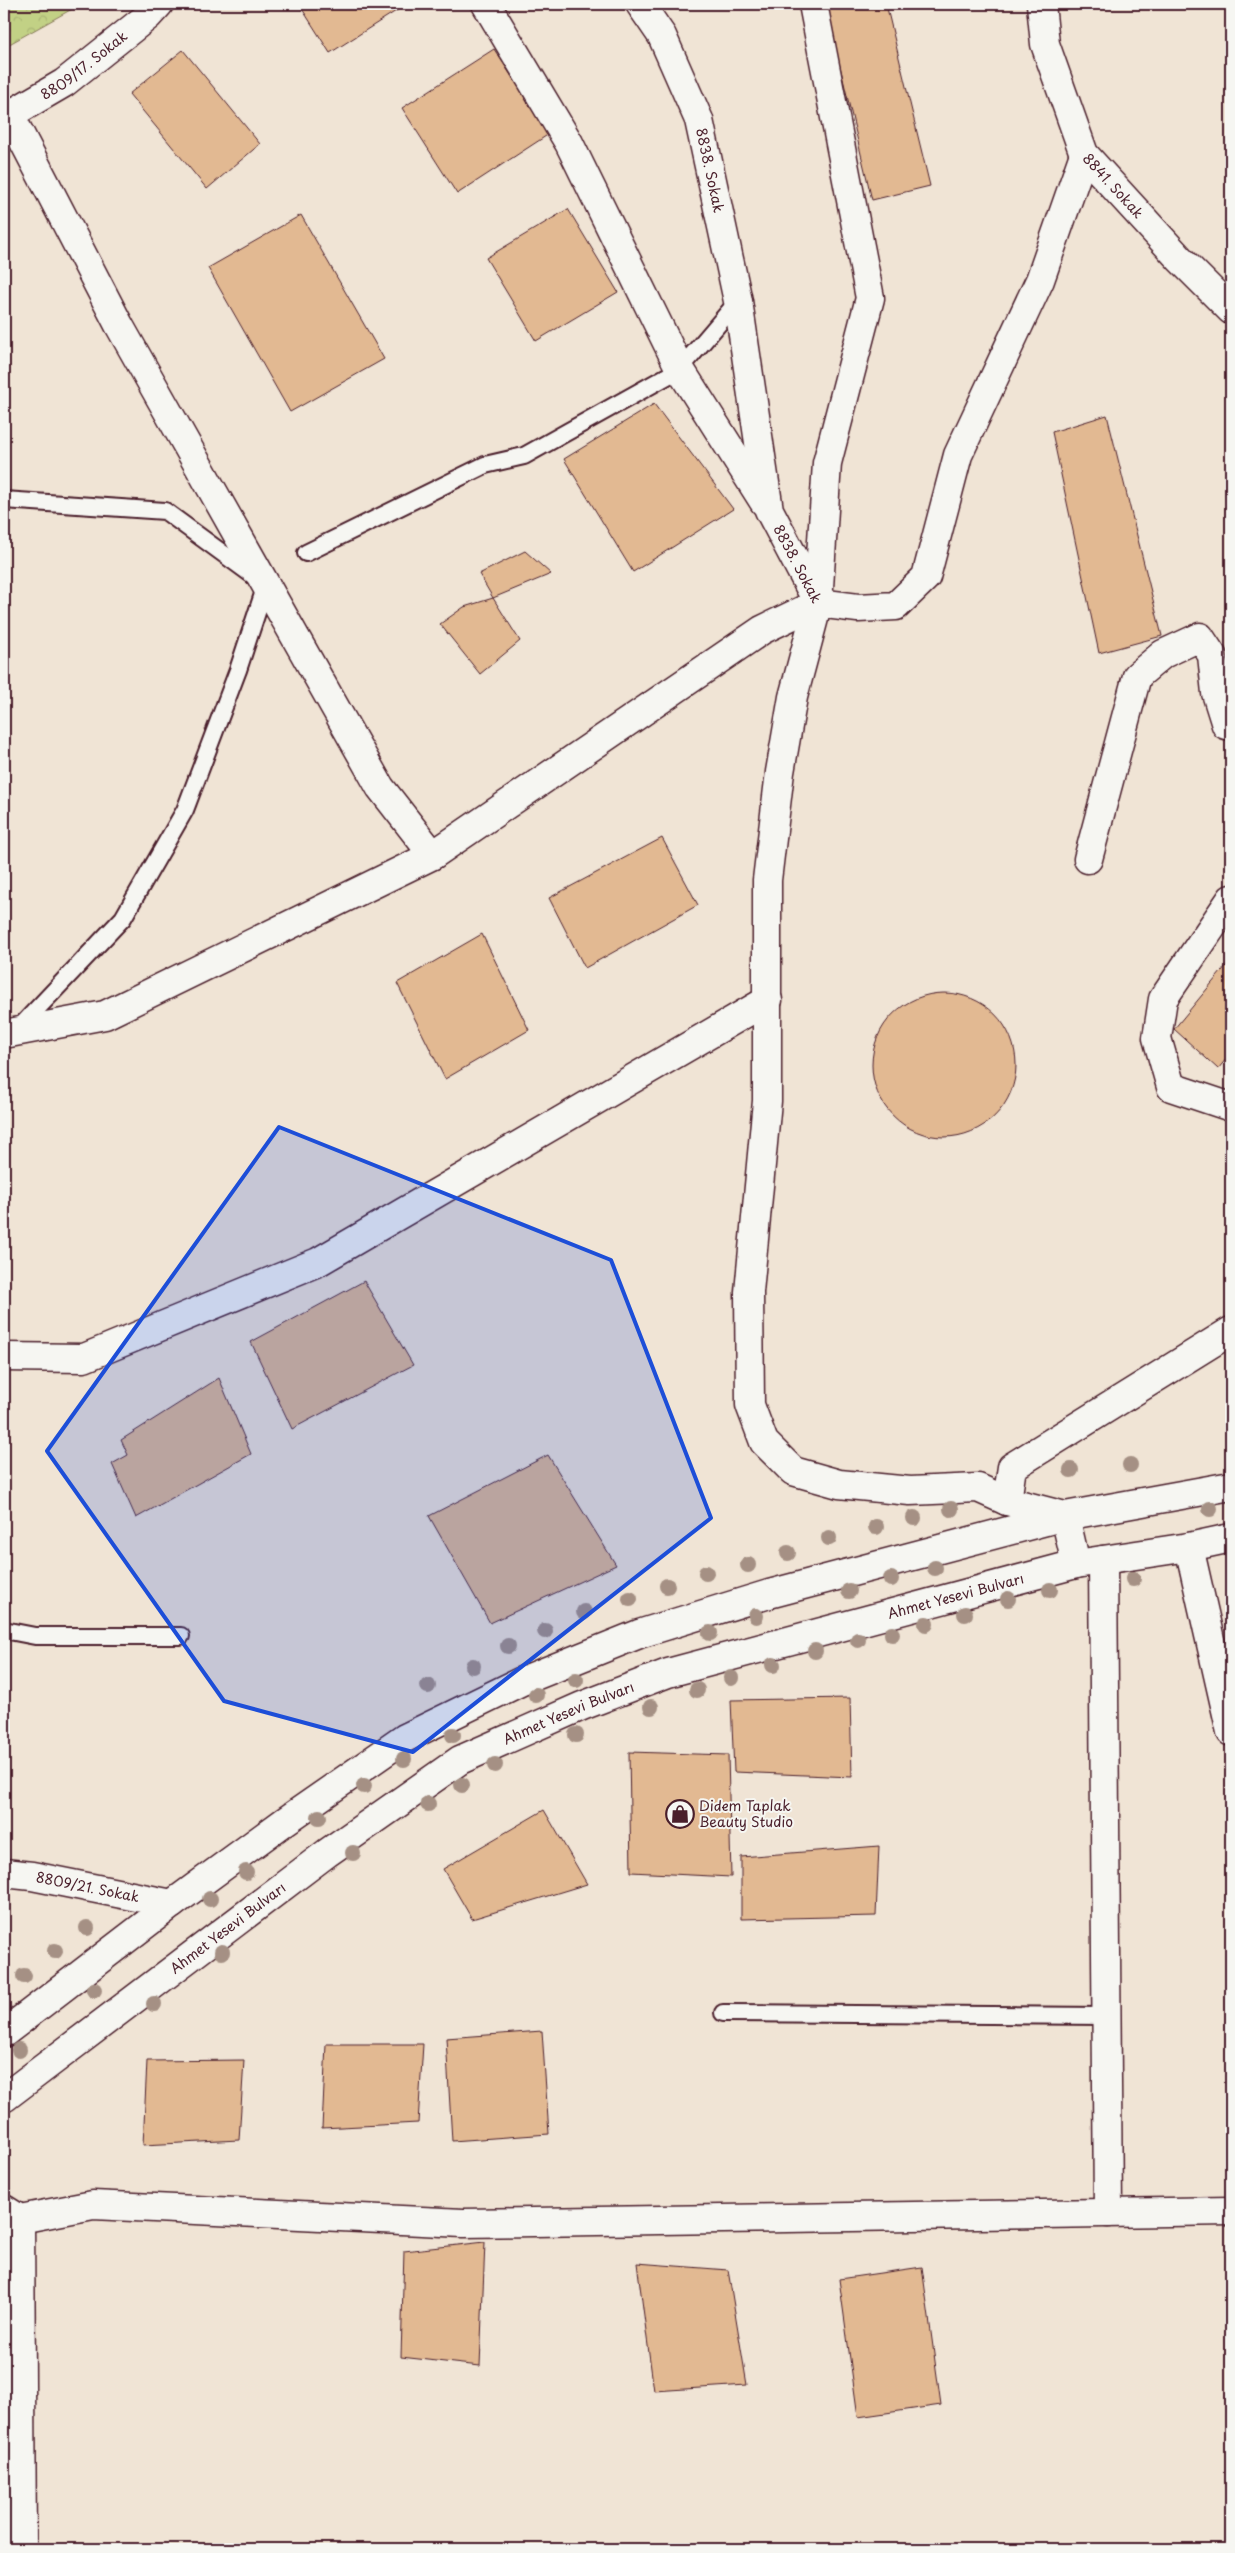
<svg xmlns="http://www.w3.org/2000/svg" width="1235" height="2553" font-family="'Playpen Sans',sans-serif">
<defs>
<pattern id="park-crowns" width="20" height="18" patternUnits="userSpaceOnUse" patternTransform="scale(1.25)"><rect width="20" height="18" fill="#c2d185"/><path d="M2 6a3 3 0 1 1 6 0M12 15a3 3 0 1 1 6 0" fill="none" stroke="#a8b373"/></pattern>
</defs>
<rect width="100%" height="100%" fill="#f0e4d5"/>
<filter id="ink" filterUnits="userSpaceOnUse"><feTurbulence type="fractalNoise" baseFrequency=".02" numOctaves="2"/><feDisplacementMap in="SourceGraphic" scale="10" xChannelSelector="R" yChannelSelector="G"/><feConvolveMatrix kernelMatrix="1 2 1 2 8 2 1 2 1" color-interpolation-filters="sRGB"/></filter>
<g filter="url(#ink)">
<!-- park -->
<polygon fill="url(#park-crowns)" stroke="#867858" points="4,4 81,4 4,47"/>
<!-- building -->
<g fill="#e2b992" stroke="#4a1f2b">
<polygon points="299,4 407,4 330,53"/>
<polygon points="846,4 886,4 930,186 872,200 826,8"/>
<polygon points="494,49 549,134 457,194 402,108"/>
<polygon points="183,50 260,144 207,189 129,94"/>
<polygon points="568,209 618,292 536,341 486,258"/>
<polygon points="301,215 384,359 290,412 208,268"/>
<polygon points="654,404 733,509 633,572 564,459"/>
<polygon points="1107,415 1162,636 1099,653 1052,432"/>
<polygon points="525,551 551,574 493,598 479,574"/>
<polygon points="493,598 520,641 480,674 440,624 464,607"/>
<polygon points="662,838 698,905 585,968 549,898"/>
<polygon points="482,934 529,1030 445,1079 397,983"/>
<polygon points="1231,960 1231,1053 1218,1069 1174,1029"/>
<circle cx="944" cy="1065" r="72"/>
<polygon points="364,1281 413,1365 292,1429 251,1342"/>
<polygon points="219,1378 251,1454 136,1518 112,1464 128,1455 121,1440"/>
<polygon points="548,1455 616,1565 490,1623 429,1516"/>
<polygon points="850,1698 852,1777 734,1772 731,1700"/>
<polygon points="629,1752 728,1755 731,1877 631,1872"/>
<polygon points="544,1810 587,1884 472,1919 443,1869"/>
<polygon points="879,1846 876,1916 741,1919 741,1857"/>
<polygon points="542,2031 549,2134 452,2141 446,2038"/>
<polygon points="326,2044 423,2044 418,2123 322,2128"/>
<polygon points="244,2060 239,2140 143,2145 147,2061"/>
<polygon points="485,2242 480,2366 401,2357 404,2251"/>
<polygon points="637,2263 728,2270 747,2385 654,2391"/>
<polygon points="922,2267 941,2405 858,2417 839,2279"/>
</g>
<g fill="none" stroke-linecap="round" stroke-linejoin="round">
<defs>
<g id="lane">
<polyline points="4,500 165,511 266,585 238,670 185,810 123,918 16,1031"/>
<polyline points="306,553 485,465 524,456 680,369 738,301"/>
<polyline points="4,1630 35,1636 181,1636"/>
<polyline points="723,2013 1106,2016"/>
</g>
<g id="street">
<polyline points="486,4 569,143 680,369 764,502"/>
<path id="s1" d="M640,4L662,36L699,120L738,301L769,510L818,603L858,608L896,606L926,577L958,455L1040,280L1084,154"/>
<polyline points="813,4 870,298 827,463 818,603 793,697 780,772 767,880 767,1101 749,1292 750,1405 764,1442 793,1471 839,1484 910,1491 978,1488 1007,1501"/>
<path id="s2" d="M1041,4L1045,44L1084,154L1180,259L1231,310"/>
<polyline points="10,115 119,325 380,787 433,855"/>
<path id="s3" d="M4,118L64,83L148,16L159,4"/>
<polyline points="1088,859 1137,676 1163,654 1200,637 1212,655 1216,693 1226,725 1231,726"/>
<polyline points="1231,899 1163,999 1157,1038 1171,1087 1231,1107"/>
<polyline points="4,1034 105,1015 433,855 762,630 818,603"/>
<polyline points="4,1357 84,1358 318,1262 768,1000"/>
<polyline points="1065,1516 1007,1501 1012,1467 1231,1331"/>
<polyline points="1189,1547 1231,1732"/>
<polyline points="1103,1560 1108,2213"/>
<path id="s4" d="M4,1873L32,1876L172,1904"/>
<polyline points="4,2209 20,2219 93,2205 463,2223 1231,2211"/>
<polyline points="20,2219 22,2549"/>
</g>
<g id="secondary">
<polyline points="1065,1516 1076,1564"/>
<polyline points="4,2033 172,1904 284,1822 405,1738 522,1681 639,1634 769,1594 1065,1516 1231,1486"/>
<path id="s5" d="M4,2098L327,1853L460,1760L582,1706L668,1673L1076,1564L1189,1547L1231,1538"/>
</g>
</defs>
<!-- lane casing -->
<use href="#lane" stroke="#4a1f2b" stroke-width="20"/>
<!-- street casing -->
<use href="#street" stroke="#4a1f2b" stroke-width="31"/>
<!-- secondary casing -->
<use href="#secondary" stroke="#4a1f2b" stroke-width="31"/>
<!-- lane -->
<use href="#lane" stroke="#f6f6f2" stroke-width="16"/>
<!-- street -->
<use href="#street" stroke="#f6f6f2" stroke-width="28"/>
<!-- secondary -->
<use href="#secondary" stroke="#f6f6f2" stroke-width="28"/>
</g>
<!-- trees -->
<g fill="#a59084">
<circle cx="1130" cy="1465" r="8"/>
<circle cx="1071" cy="1470" r="8"/>
<circle cx="951" cy="1509" r="8"/>
<circle cx="1210" cy="1509" r="8"/>
<circle cx="914" cy="1518" r="8"/>
<circle cx="876" cy="1527" r="8"/>
<circle cx="829" cy="1538" r="8"/>
<circle cx="788" cy="1553" r="8"/>
<circle cx="748" cy="1565" r="8"/>
<circle cx="935" cy="1568" r="8"/>
<circle cx="706" cy="1573" r="8"/>
<circle cx="891" cy="1579" r="8"/>
<circle cx="1133" cy="1579" r="8"/>
<circle cx="667" cy="1586" r="8"/>
<circle cx="1050" cy="1590" r="8"/>
<circle cx="849" cy="1591" r="8"/>
<circle cx="630" cy="1599" r="8"/>
<circle cx="1008" cy="1599" r="8"/>
<circle cx="584" cy="1612" r="8"/>
<circle cx="965" cy="1614" r="8"/>
<circle cx="756" cy="1616" r="8"/>
<circle cx="926" cy="1624" r="8"/>
<circle cx="545" cy="1631" r="8"/>
<circle cx="710" cy="1633" r="8"/>
<circle cx="892" cy="1634" r="8"/>
<circle cx="858" cy="1640" r="8"/>
<circle cx="508" cy="1646" r="8"/>
<circle cx="815" cy="1651" r="8"/>
<circle cx="773" cy="1665" r="8"/>
<circle cx="473" cy="1666" r="8"/>
<circle cx="731" cy="1678" r="8"/>
<circle cx="576" cy="1680" r="8"/>
<circle cx="428" cy="1686" r="8"/>
<circle cx="697" cy="1690" r="8"/>
<circle cx="536" cy="1695" r="8"/>
<circle cx="651" cy="1707" r="8"/>
<circle cx="453" cy="1735" r="8"/>
<circle cx="576" cy="1735" r="8"/>
<circle cx="404" cy="1759" r="8"/>
<circle cx="495" cy="1765" r="8"/>
<circle cx="462" cy="1785" r="8"/>
<circle cx="364" cy="1786" r="8"/>
<circle cx="428" cy="1804" r="8"/>
<circle cx="319" cy="1817" r="8"/>
<circle cx="353" cy="1853" r="8"/>
<circle cx="246" cy="1872" r="8"/>
<circle cx="210" cy="1899" r="8"/>
<circle cx="87" cy="1928" r="8"/>
<circle cx="55" cy="1951" r="8"/>
<circle cx="222" cy="1952" r="8"/>
<circle cx="24" cy="1976" r="8"/>
<circle cx="94" cy="1990" r="8"/>
<circle cx="154" cy="2004" r="8"/>
<circle cx="19" cy="2050" r="8"/>
</g>
</g>
<!-- marked area -->
<path fill="#1d4ed8" fill-opacity="0.2" stroke="#1d4ed8" stroke-width="4" stroke-linejoin="round" d="M279,1127L611,1260L711,1518L413,1752L224,1701L47,1451Z"/>
<!-- icons -->
<defs>
<symbol id="shop-ring" viewBox="-11 -11 22 22"><circle r="9.5" fill="#f6f6f2" stroke="#4a1f2b" stroke-width="1.5"/><path d="M-5-2.5h2.3a2.7 3.5 0 0 1 5.4 0H5L5.5 6h-11ZM-1.5-2.5h3a1.5 2.3 0 0 0-3 0Z" fill="#4a1f2b"/></symbol>
</defs>
<g fill-rule="evenodd">
<use href="#shop-ring" x="664" y="1798" width="32" height="32"/>
</g>
<g text-anchor="middle" stroke-width="4" stroke-linejoin="round" paint-order="stroke">
<!-- street labels -->
<g font-size="14" fill="#4a1f2b" stroke="#f6f6f2">
<text dy="5" stroke="none"><textPath href="#s3" startOffset="96">8809/17. Sokak</textPath></text>
<text dy="5" stroke="none"><textPath href="#s1" startOffset="182">8838. Sokak</textPath></text>
<text dy="5" stroke="none"><textPath href="#s2" startOffset="200">8841. Sokak</textPath></text>
<text dy="5" stroke="none"><textPath href="#s1" startOffset="588">8838. Sokak</textPath></text>
<text dy="5" stroke="none"><textPath href="#s5" startOffset="1091">Ahmet Yesevi Bulvarı</textPath></text>
<text dy="5" stroke="none"><textPath href="#s5" startOffset="686">Ahmet Yesevi Bulvarı</textPath></text>
<text dy="5" stroke="none"><textPath href="#s4" startOffset="85">8809/21. Sokak</textPath></text>
<text dy="5" stroke="none"><textPath href="#s5" startOffset="281">Ahmet Yesevi Bulvarı</textPath></text>
</g>
<!-- poi labels -->
<g font-size="14" fill="#4a1f2b" stroke="#f6f6f2" text-anchor="start">
<text x="699" y="1811">Didem Taplak<tspan x="699" dy="16">Beauty Studio</tspan></text>
</g>
</g>
<!-- margin -->
<rect width="1235" height="2553" fill="none" stroke="#f6f6f2" stroke-width="20"/>
<rect x="10" y="10" width="1215" height="2533" fill="none" stroke="#4a1f2b" stroke-width="2" filter="url(#ink)"/>
</svg>
